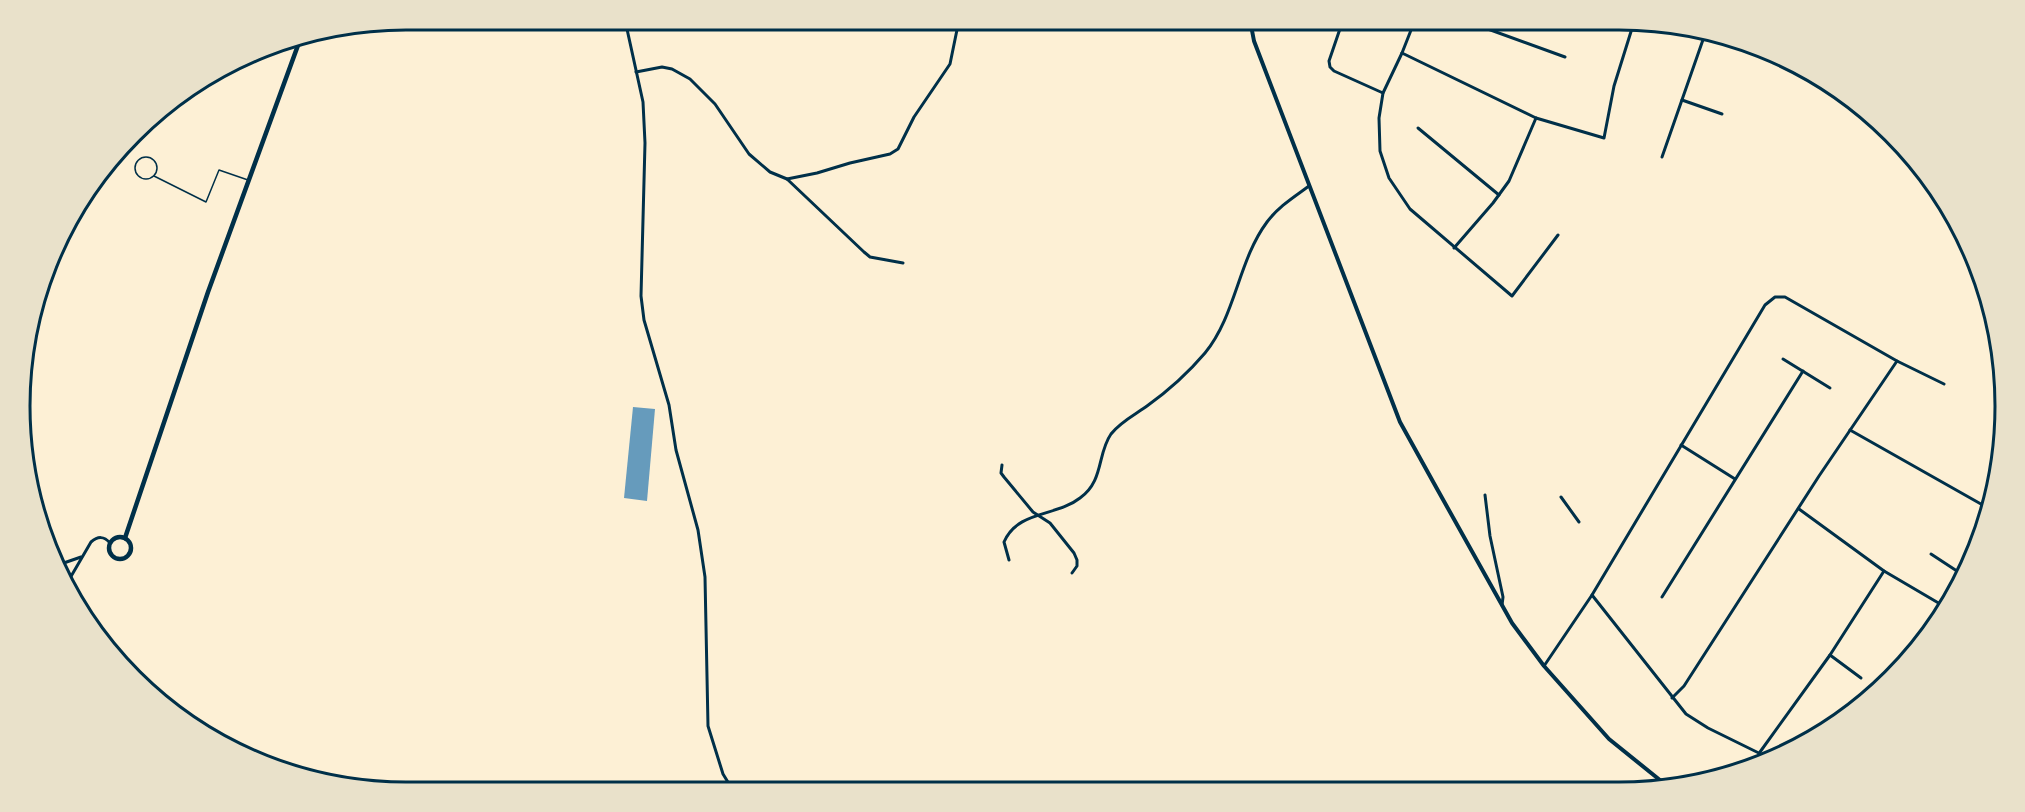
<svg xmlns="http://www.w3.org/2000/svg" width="2025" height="812" font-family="Rubik,sans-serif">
<rect width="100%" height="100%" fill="#fdf0d5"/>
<!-- water -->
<polygon fill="#669bbc" points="633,407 655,409 647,501 624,498"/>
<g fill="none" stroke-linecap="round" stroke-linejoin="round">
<!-- service -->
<g stroke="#003049" stroke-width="1.5">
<circle cx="146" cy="168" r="11"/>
<polyline points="154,176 206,202 219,170 248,180"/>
</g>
<!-- minor -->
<g stroke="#003049" stroke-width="3">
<polyline points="625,20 643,102 645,143 641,296 644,320 669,405 676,450 698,530 705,577 708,726 723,774 734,792"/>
<polyline points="1343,20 1329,61 1330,67 1334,71 1383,93"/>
<polyline points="1415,20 1402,53 1383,93 1379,118 1380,151 1389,178 1410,209 1512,296 1558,235"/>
<polyline points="1463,20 1565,57"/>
<polyline points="1704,33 1758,52"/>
<polyline points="1402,53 1536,118 1604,138 1614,86 1634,22"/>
<polyline points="636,72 662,67 672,69 690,79 715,104 749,154 770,172 787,179 864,252 870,257 903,263"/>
<polyline points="1682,100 1722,114"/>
<polyline points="1418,128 1499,195"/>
<polyline points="1662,157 1705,34"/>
<polyline points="787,179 817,173 850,163 890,154 898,149 914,117 950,64 959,20"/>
<polyline points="1454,248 1493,203 1509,181 1536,118"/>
<polyline points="1783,359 1830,388"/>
<polyline points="1850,430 1988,508"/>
<polyline points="1681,445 1735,479"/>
<polyline points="1002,465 1001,473 1004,477 1033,512 1050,523 1074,553 1077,560 1077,566 1072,573"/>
<polyline points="1485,495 1490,536 1503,597 1502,605"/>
<polyline points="1561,497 1579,522"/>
<polyline points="1799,509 1884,571 1947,608"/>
<polyline points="1931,554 1963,575"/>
<path d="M1009,560L1004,542C1018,510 1056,517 1080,498C1104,481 1097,454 1111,434C1120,422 1136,414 1147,406C1168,391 1188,373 1205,353C1236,315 1238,261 1267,222C1278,207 1294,197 1309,186"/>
<polyline points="58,565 81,557"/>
<path d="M66,585L91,542C98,536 104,536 110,543"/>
<polyline points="1592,595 1686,714 1708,728 1773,760"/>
<polyline points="1662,597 1803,371"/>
<polyline points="1830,655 1861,678"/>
<polyline points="1544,666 1592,595 1765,305 1775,297 1785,297 1897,361 1944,384"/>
<polyline points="1672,698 1684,686 1819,476 1897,361"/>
<polyline points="1760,752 1830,655 1884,571"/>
</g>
<!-- tertiary -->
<polyline stroke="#003049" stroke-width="4" points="1250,20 1254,41 1400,422 1436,487 1512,623 1544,666 1609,739 1671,789"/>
<!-- secondary -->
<g stroke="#003049" stroke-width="4.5">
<circle cx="120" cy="548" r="11"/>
<polyline points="125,538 208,292 301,37"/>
</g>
</g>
<!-- crop -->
<path d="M0 0H2025V812H0ZM406 30H1619A376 376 0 0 1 1995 406V406A376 376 0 0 1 1619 782H406A376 376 0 0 1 30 406V406A376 376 0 0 1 406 30Z" fill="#e9e1ca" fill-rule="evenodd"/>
<path fill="none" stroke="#003049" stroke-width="3" d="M406 30H1619A376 376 0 0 1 1995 406V406A376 376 0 0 1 1619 782H406A376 376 0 0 1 30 406V406A376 376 0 0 1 406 30Z"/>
</svg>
